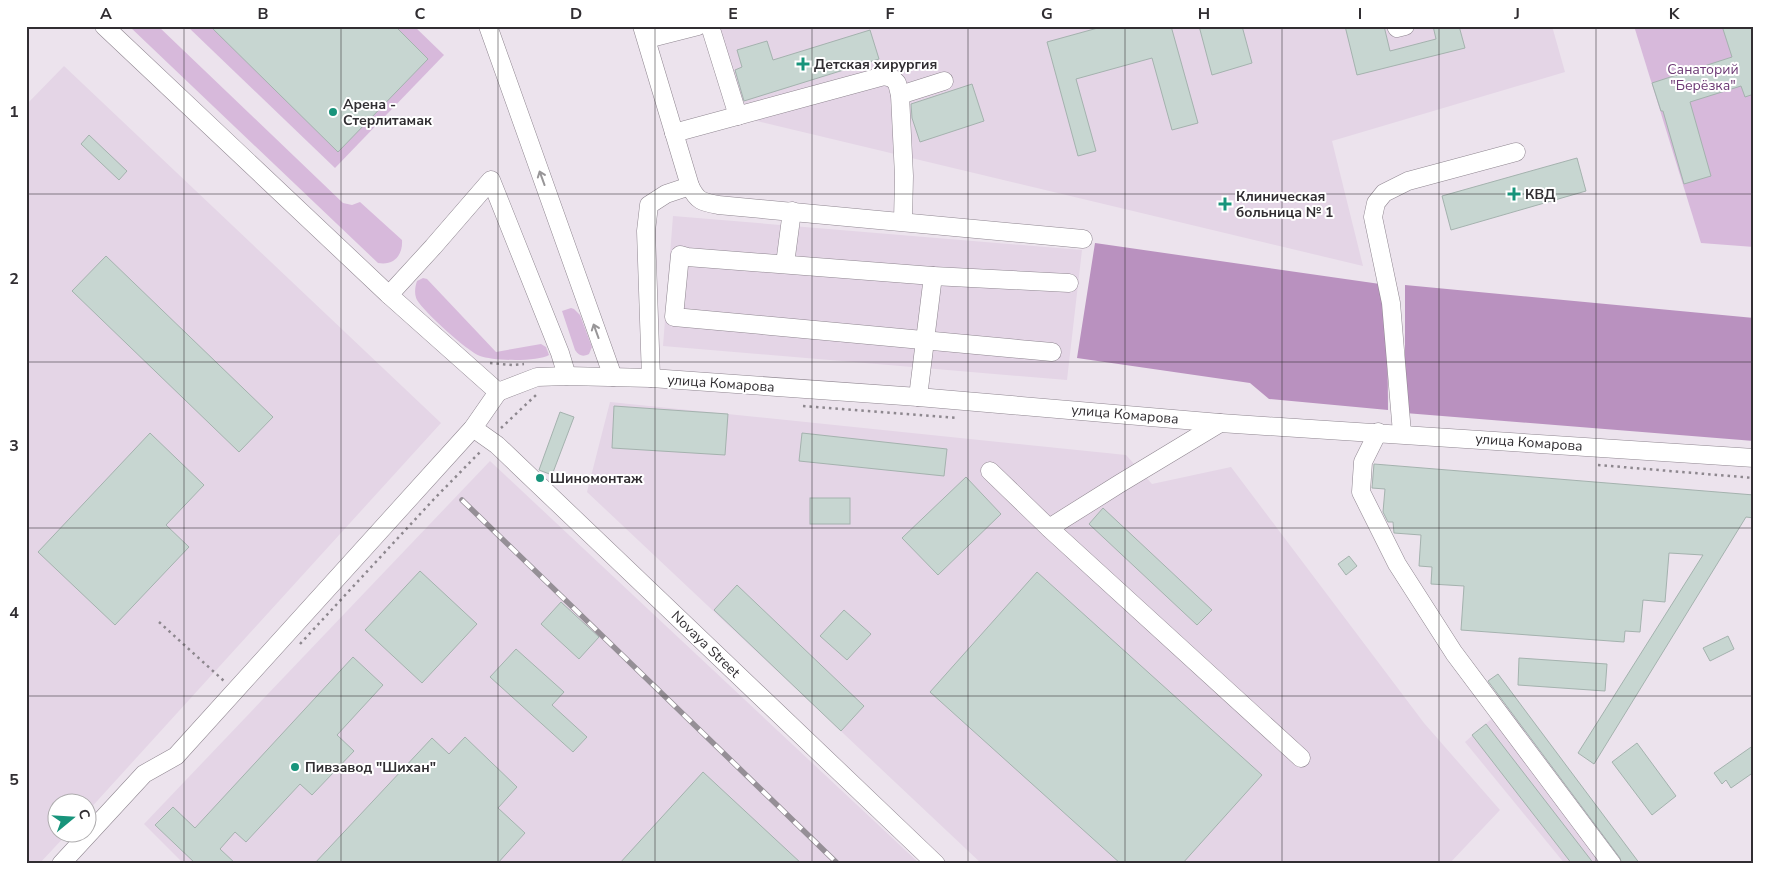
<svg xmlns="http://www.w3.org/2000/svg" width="1780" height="890" font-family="'Nunito Sans',sans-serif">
<rect width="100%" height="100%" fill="#ece3ed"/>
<!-- built -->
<g fill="#e4d5e6">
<polygon points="708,26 1552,26 1565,72 1332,141 1363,266 736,116"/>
<polygon points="64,66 441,423 88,811 88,802 58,802 58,832 68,833 39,864 26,864 26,105"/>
<polygon points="673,216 1082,250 1067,380 663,346"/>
<polygon points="610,402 1126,455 1152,484 1231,467 1424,723 1500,810 1449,864 982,864 587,492"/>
<polygon points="490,461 920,864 184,864 144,824"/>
<polygon points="1513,700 1633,864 1565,864 1465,742"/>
</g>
<!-- green -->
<g fill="#d7b9db">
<path d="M129,26H158L343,203L352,205L360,202L402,240C403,255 394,266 378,263Z"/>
<polygon points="187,26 414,26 444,55 335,168"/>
<polygon points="1634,26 1754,26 1754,247 1701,243"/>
<path d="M423,278L427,279L496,352L541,344L546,347L549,355C538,362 493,361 480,356C467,351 425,313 417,300C414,294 415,287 417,281Z"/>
<path d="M571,308L574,309L580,315L592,347L589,354C583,357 579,356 575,350L562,311Z"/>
</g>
<!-- forest -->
<g fill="#b991bf">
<polygon points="1095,243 1387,285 1388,410 1269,399 1250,383 1077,358"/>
<polygon points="1405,285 1754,318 1754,441 1405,413"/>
</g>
<!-- building -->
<g fill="#c7d6d1" stroke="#a4b2ae">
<polygon points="210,26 395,26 428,59 338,152"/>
<polygon points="1105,26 1171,26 1198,123 1172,130 1152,58 1076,79 1096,151 1078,156 1047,42"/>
<polygon points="1199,26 1242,26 1252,63 1212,75"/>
<polygon points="1345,26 1384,26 1390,51 1436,39 1433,26 1459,26 1465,48 1357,75"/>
<polygon points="1722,26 1754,26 1754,94 1745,97 1741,86 1690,102 1711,176 1684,184 1663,111 1661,111 1652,83 1732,57"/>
<polygon points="870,30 879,59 744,101 735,70 742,67 737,50 767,41 773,60"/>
<polygon points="972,84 984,121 920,142 912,118 911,104"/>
<polygon points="89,135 127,171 119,180 81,144"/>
<polygon points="1577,158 1586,191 1451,230 1442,196"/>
<polygon points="106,256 273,417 239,452 72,291"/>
<polygon points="614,406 728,414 725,455 612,448"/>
<polygon points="560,412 574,417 552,475 539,470"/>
<polygon points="150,433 204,485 166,525 189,547 115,625 38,552"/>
<polygon points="802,433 947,449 944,476 799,461"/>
<polygon points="1374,464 1754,495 1754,518 1746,517 1594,764 1578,753 1703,555 1669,553 1665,602 1643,600 1640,632 1625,631 1624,642 1461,630 1464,586 1431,584 1432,567 1419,566 1421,535 1394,533 1393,522 1388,522 1383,512 1385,489 1372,488"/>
<polygon points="966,477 1001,514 938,575 902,538"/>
<rect x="810" y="498" width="40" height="26"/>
<polygon points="1103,508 1212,610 1197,625 1089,524"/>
<polygon points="1349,556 1357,566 1346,575 1338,564"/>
<polygon points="420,571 477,624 422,683 365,630"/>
<polygon points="1037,572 1262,775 1182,864 1121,864 930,692"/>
<polygon points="737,585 864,706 841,731 714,610"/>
<polygon points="561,602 599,637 579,659 541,624"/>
<polygon points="844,610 871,634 847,660 820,636"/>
<polygon points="1728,636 1734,649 1710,661 1703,648"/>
<polygon points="516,649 564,692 552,705 587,737 573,752 490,677"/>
<polygon points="353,657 383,685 337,735 354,751 312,795 300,784 246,842 235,832 220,849 236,864 196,864 155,825 173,807 195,828"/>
<polygon points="1519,658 1607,664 1605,691 1518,685"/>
<polygon points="1498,674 1527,713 1640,864 1622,864 1620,858 1488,681"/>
<polygon points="1486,724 1594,864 1572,864 1472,735"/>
<polygon points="465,737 517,787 498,808 525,833 497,864 314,864 432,738 449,754"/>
<polygon points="1637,743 1676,796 1652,815 1612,762"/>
<polygon points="1754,745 1754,772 1731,788 1726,780 1722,784 1714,773"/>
<polygon points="703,772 802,864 619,864"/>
</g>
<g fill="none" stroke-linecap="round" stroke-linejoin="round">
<defs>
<g id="minor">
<polyline points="104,26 389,295 498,392"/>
<polyline points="488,26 613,377"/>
<path d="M642,26L690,186C697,201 702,202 718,205L1083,239"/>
<polyline points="710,26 738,116"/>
<polyline points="1396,26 1397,28 1405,26"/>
<polyline points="647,39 698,26"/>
<polyline points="900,95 944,81"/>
<polyline points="674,133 884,76 892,78 897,83 900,95 904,176 903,221"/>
<polyline points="785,264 792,211"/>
<polyline points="933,276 687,257 680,255 674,317 1052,352"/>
<polyline points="389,295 433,247 491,180 560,353 567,376"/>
<polyline points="651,378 646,231 649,205 666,194 690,186"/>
<polyline points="498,392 537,377 567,376 651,378 918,397 1220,423 1754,458"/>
<polyline points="918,397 933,276 1069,283"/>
<polyline points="473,428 497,445 936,864"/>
<polyline points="1378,432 1363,462 1361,492 1397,564 1454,653 1612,864"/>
<polyline points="1402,433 1391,303 1373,217 1376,203 1384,193 1408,181 1516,152"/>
<polyline points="990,471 1049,528 1301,758"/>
<polyline points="1049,528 1119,484 1220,423"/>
<polyline points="61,864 144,774 176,756 473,428 498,392"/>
</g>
</defs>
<!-- minor casing -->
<use href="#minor" stroke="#8f8690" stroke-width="19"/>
<!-- path -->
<g stroke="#8d878e" stroke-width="2.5" stroke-dasharray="2.5 4" stroke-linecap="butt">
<polyline points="490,363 512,365 524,364"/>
<polyline points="803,406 957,418"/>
<polyline points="501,428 536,395"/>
<polyline points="1598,465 1754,478"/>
<polyline points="159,622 224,681"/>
<polyline points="300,644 434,499 481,451"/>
</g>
<!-- minor -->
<use href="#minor" stroke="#fff" stroke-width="18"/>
<defs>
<polyline id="rail" points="462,500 838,864"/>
</defs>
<!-- rail casing -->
<use href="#rail" stroke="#958f96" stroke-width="5.5"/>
<!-- rail -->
<use href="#rail" stroke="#fff" stroke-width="4" stroke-dasharray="11" stroke-linecap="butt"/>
</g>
<!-- one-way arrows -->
<defs><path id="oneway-shaft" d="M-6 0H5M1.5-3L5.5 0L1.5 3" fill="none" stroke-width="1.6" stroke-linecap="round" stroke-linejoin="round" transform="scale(1.25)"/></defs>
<g stroke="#989698">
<use href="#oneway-shaft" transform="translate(542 178) rotate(-110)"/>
<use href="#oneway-shaft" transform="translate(596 331) rotate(-110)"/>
</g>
<!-- grid -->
<path fill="none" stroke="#312e32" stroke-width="1" stroke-opacity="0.55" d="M184,26V864M341,26V864M498,26V864M655,26V864M812,26V864M968,26V864M1125,26V864M1282,26V864M1439,26V864M1596,26V864M26,194H1754M26,362H1754M26,528H1754M26,696H1754"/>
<!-- markers -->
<g fill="#18947b" stroke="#fff" stroke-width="2">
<path d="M800.5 56.5h5v5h5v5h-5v5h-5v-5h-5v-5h5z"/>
<circle cx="333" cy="112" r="5"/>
<path d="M1511.5 186.5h5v5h5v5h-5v5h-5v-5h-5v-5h5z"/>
<path d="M1222.5 196.5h5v5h5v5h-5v5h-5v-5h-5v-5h5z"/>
<circle cx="540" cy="478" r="5"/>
<circle cx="295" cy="767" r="5"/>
</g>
<g text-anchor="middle" stroke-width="4" stroke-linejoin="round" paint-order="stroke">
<!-- poi labels -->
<g font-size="14" font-weight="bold" fill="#312e32" stroke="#fff" text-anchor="start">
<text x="814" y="69">Детская хирургия</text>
<text x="343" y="109">Арена -<tspan x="343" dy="16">Стерлитамак</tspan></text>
<text x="1525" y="199">КВД</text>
<text x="1236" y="201">Клиническая<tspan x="1236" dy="16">больница № 1</tspan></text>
<text x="550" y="483">Шиномонтаж</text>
<text x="305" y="772">Пивзавод "Шихан"</text>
</g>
<!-- park labels -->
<g font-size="14" fill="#6d3a75" stroke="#fff">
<text x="1703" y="74">Санаторий<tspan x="1703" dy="16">"Берёзка"</tspan></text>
</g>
<!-- street labels -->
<g font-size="14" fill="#312e32" stroke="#fff">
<text transform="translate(721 383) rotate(4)" y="5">улица Комарова</text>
<text transform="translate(1125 414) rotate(5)" y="5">улица Комарова</text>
<text transform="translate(1529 442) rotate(4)" y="5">улица Комарова</text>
<text transform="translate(706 644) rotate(44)" y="5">Novaya Street</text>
</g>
</g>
<!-- border -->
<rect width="1780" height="890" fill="none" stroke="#ffffff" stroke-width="55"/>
<!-- north arrow -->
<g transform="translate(72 818) rotate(72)"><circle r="24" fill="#ffffff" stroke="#adabad"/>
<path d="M0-4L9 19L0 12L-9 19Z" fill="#18947b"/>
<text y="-8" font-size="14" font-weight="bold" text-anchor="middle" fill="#312e32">С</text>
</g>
<rect x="28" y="28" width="1724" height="834" fill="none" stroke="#312e32" stroke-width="2"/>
<g font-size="16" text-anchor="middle" font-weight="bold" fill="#312e32">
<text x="106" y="19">A</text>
<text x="263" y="19">B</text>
<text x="420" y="19">C</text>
<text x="576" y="19">D</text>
<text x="733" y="19">E</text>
<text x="890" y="19">F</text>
<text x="1047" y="19">G</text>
<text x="1204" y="19">H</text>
<text x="1360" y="19">I</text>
<text x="1517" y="19">J</text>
<text x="1674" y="19">K</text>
<text x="14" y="117">1</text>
<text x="14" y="284">2</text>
<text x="14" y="451">3</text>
<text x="14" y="618">4</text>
<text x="14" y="785">5</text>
</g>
</svg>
